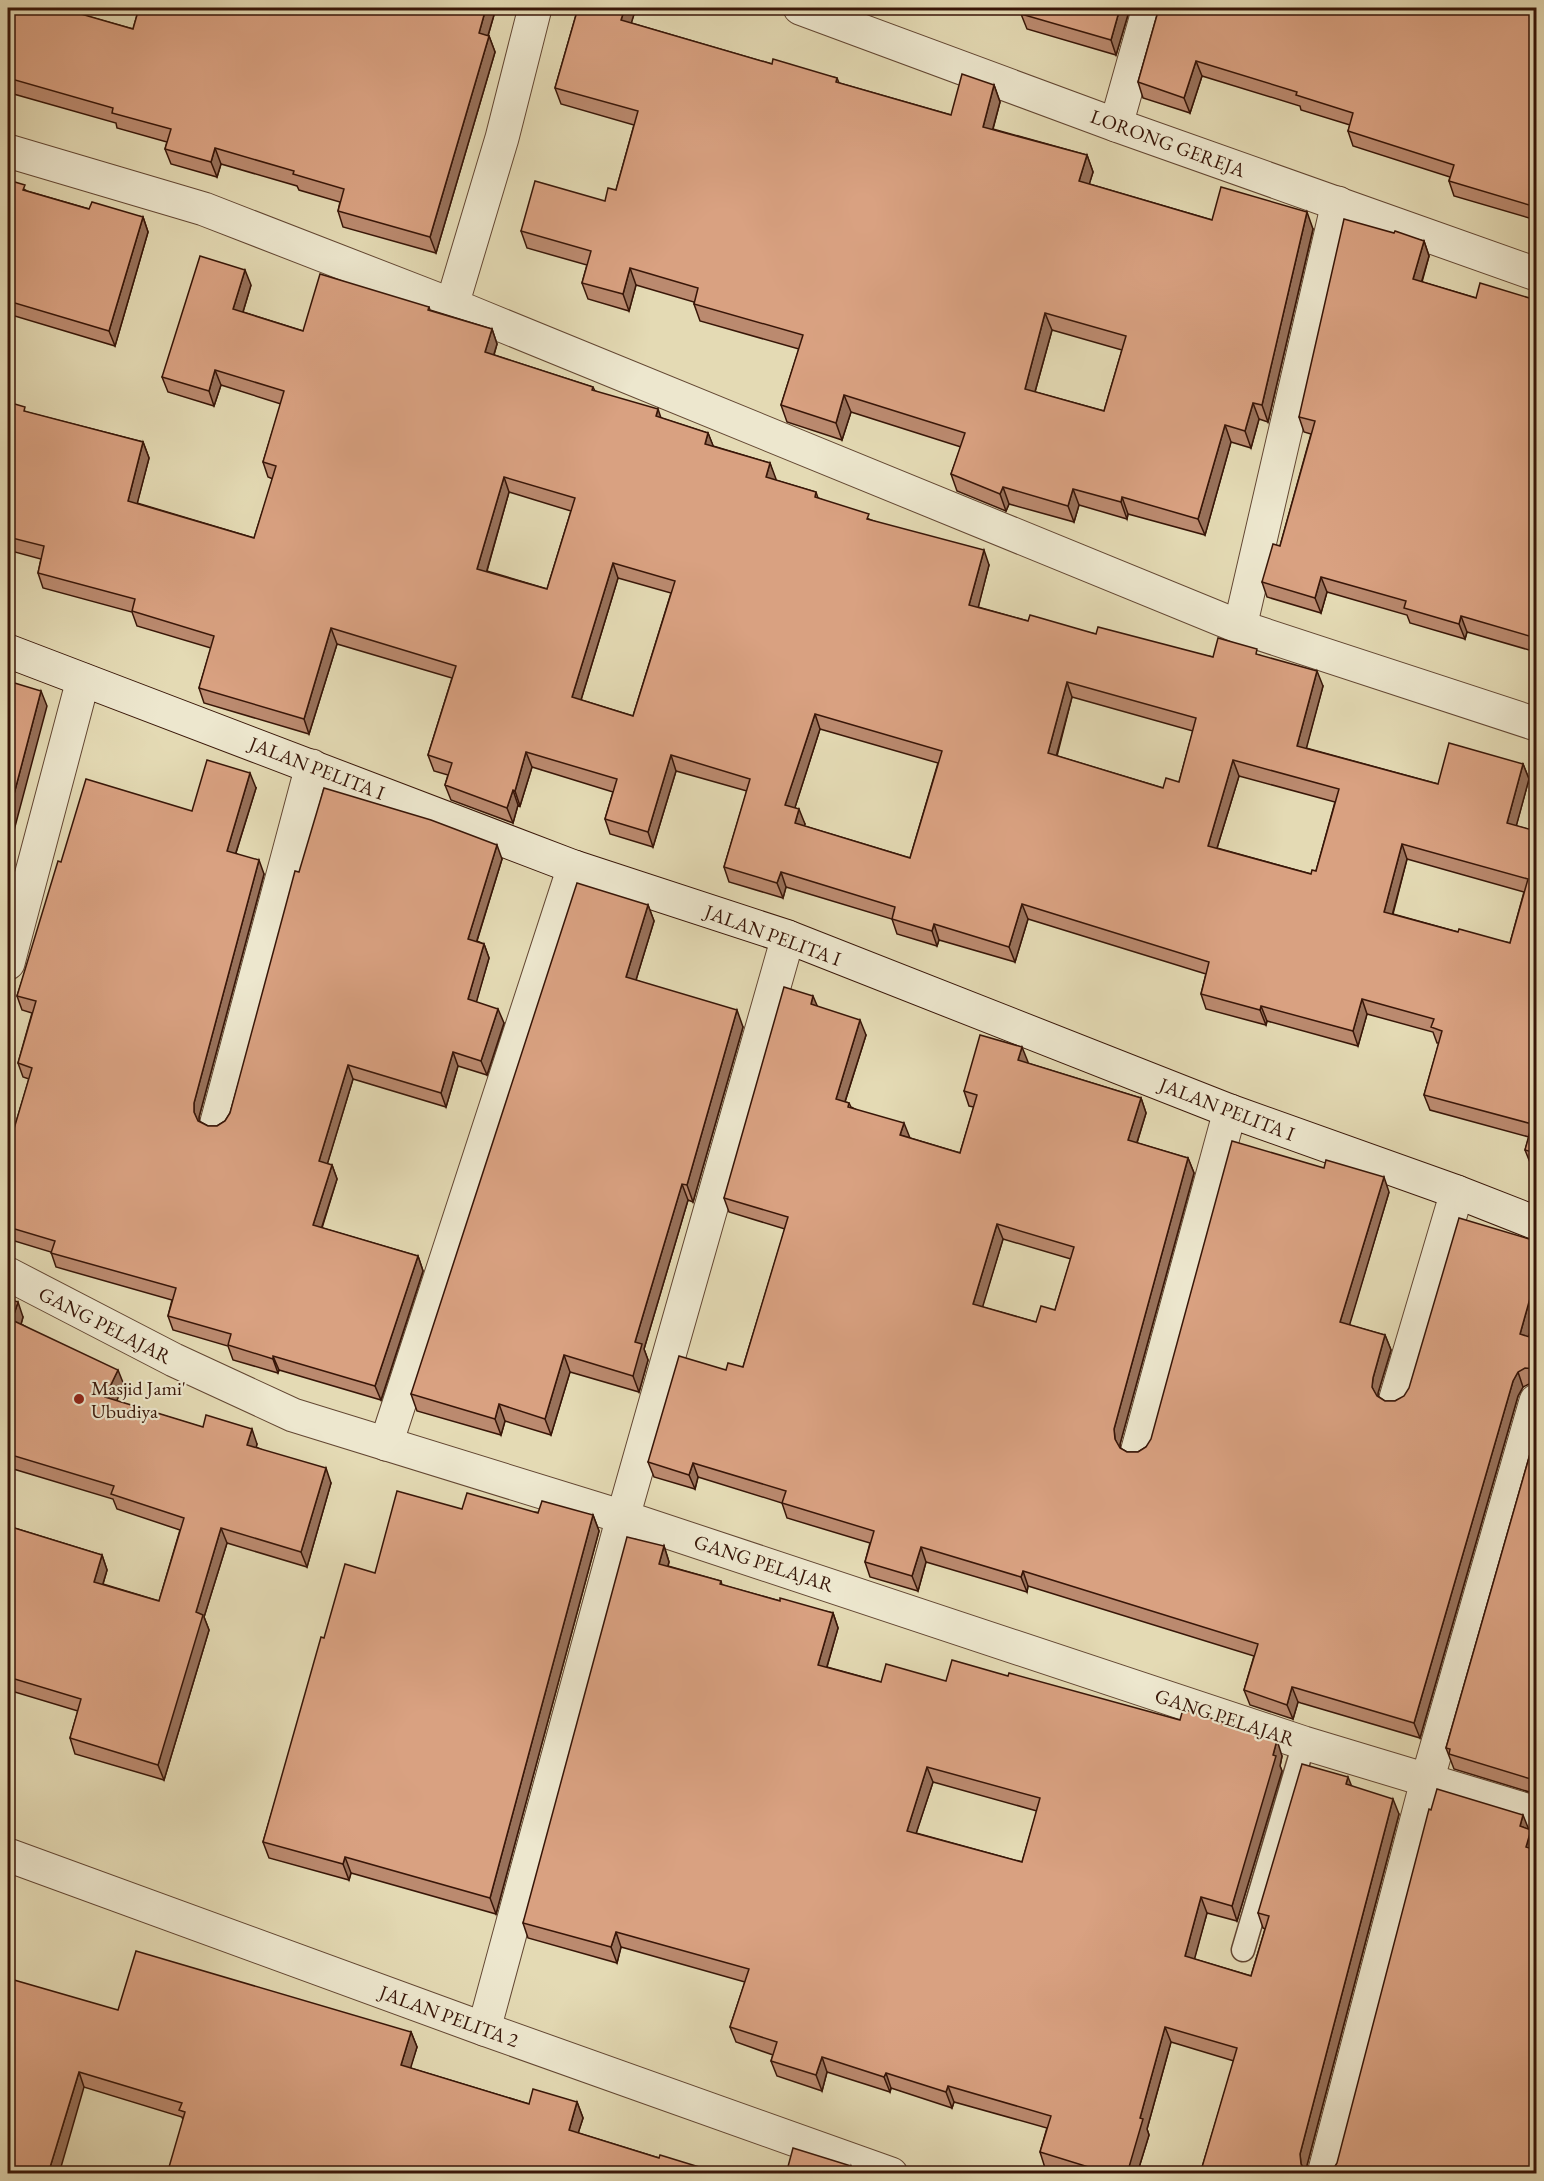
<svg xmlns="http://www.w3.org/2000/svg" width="1544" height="2181" font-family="'EB Garamond',serif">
<rect width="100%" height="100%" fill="#e4dab4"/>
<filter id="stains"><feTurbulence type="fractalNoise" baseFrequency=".00333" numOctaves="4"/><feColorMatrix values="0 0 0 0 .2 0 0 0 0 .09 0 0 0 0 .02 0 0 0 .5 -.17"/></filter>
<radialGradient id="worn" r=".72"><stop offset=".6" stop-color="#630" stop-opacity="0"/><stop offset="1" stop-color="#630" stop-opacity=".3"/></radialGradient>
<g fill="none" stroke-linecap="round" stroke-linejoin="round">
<defs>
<polyline id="lane" points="1243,1950 1304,1743"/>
<g id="street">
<polyline points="800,8 1116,125 1536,274"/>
<polyline points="1116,125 1149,8"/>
<polyline points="8,151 204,209 467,311 1240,627 1536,724"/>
<polyline points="452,305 502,138 535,8"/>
<polyline points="1240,627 1338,203"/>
<polyline points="8,963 83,680"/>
<polyline points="217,1122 312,766"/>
<polyline points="8,1274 174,1360 293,1415 623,1517 1304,1743 1536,1813"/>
<polyline points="1396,1398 1457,1192"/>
<polyline points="386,1444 574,867"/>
<polyline points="1138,1449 1230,1111"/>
<polyline points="8,1855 484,2029 891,2174"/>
<polyline points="484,2029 623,1517 788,937"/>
<polyline points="1324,2174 1427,1781 1536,1401"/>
</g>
<polyline id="secondary" points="8,651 574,867 788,937 1230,1111 1457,1192 1536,1223"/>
</defs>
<!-- lane casing -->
<use href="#lane" stroke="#634733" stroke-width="25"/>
<!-- street casing -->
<use href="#street" stroke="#634733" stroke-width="35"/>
<!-- secondary casing -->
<use href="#secondary" stroke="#381608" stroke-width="35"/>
<!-- lane -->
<use href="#lane" stroke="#ede7ce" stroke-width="22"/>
<!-- street -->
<use href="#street" stroke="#ede7ce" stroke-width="33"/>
<!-- secondary -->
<use href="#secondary" stroke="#ede7ce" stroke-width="33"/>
</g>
<!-- wall -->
<g fill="#bb8a6f" stroke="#381608" stroke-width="1.5" fill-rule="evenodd">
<polygon points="8,8 83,15 133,29 139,8 496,8 488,36 489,36 495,52 436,253 343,227 338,211 340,202 299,190 297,186 221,164 217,177 171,164 165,149 167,142 117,128 116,123 10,93 8,103"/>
<path d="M578,8H633L635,11L631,23L772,64L837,78L839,83L951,115L994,85L1000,102L993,129L1087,155L1093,172L1089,184L1212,220L1313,229L1268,422L1259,419L1251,448L1231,442L1205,535L1128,514L1127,519L1079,505L1074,522L1009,504L1006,511L957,491L951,474L961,447L851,412L842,440L787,422L781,405L799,349L700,321L694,304V302L636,285L629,311L588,299L582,283L587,265L527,248L521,231L605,201L616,190L634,125L561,104L555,88ZM1052,330L1122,350L1104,411L1035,392Z"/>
<polygon points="1130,8 1116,55 1027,29 1021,14"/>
<polygon points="1159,8 1536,8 1536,220 1454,196 1449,181 1450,177 1353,146 1348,131 1350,125 1301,110 1300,106 1202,76 1190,113 1143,98 1138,82"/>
<polygon points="8,180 27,191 89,209 143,217 148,232 115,346 8,314"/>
<polygon points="1394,233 1424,241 1429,256 1422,282 1476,298 1536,300 1536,652 1467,632 1465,639 1410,623 1407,615 1327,592 1321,613 1267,597 1262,582 1280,546 1311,434 1304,432 1299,417"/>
<path d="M251,285L243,312L303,331L429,307L430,310L492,329L497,344L494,355L593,387L595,391L661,418L708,433L713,446L770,463L775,480L816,492L818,498L871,520L989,565L978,607L1028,621L1096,634L1213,657L1259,655L1323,686L1306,748L1438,784L1523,764L1529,779L1516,826L1536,831V1167L1531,1165L1525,1150L1529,1137L1430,1110L1424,1095L1439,1043H1437L1433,1032L1367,1014L1358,1046L1267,1021L1266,1025L1206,1009L1201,994L1206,974L1028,919L1015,962L939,940L937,946L897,934L892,919L786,887L783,898L729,882L724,867L747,791L676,771L653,847L610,834L605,819L613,792L532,767L520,806L518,805L513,823L451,800L445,785L448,775L434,771L428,755L452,678L337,644L309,734L204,703L199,688L211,648L137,626L132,612L43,588L38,573L41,559L11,551L8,542V402L26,412L143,442L149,458L137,503L254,538L273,479L268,477L263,462L281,404L221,385L214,406L168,392L162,377ZM509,492L571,511L547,589L487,571ZM618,578L671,593L633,716L581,700ZM1072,697L1193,731L1179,782L1163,788L1057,756ZM820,729L938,763L910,858L804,826L805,824L795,807ZM1239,776L1335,802L1316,871L1311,874L1217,848ZM1407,859L1524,892L1510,943L1458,932L1393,914Z"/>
<polygon points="256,788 236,853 264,874 199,1117 199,1121 208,1126 217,1126 225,1121 230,1113 299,872 502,859 477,941 484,944 489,958 476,1002 504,1023 487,1075 458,1066 446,1107 353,1079 327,1164 332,1165 337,1179 322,1228 418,1256 423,1271 381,1400 279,1370 278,1373 233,1360 228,1346 173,1330 168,1316 172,1300 56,1267 51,1252 8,1239 8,1149 29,1079 23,1077 18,1063 32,1013 22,1010 17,996 61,862"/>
<polygon points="648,905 654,921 636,980 743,1027 693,1202 688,1200 644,1349 648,1360 639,1392 570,1372 551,1435 505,1421 501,1435 417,1411 411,1394"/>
<path d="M817,1007L866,1035L845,1102L849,1103L851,1107L910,1138L960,1153L974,1107L969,1106L964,1091L1028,1062L1027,1063L1141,1098L1146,1113L1137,1143L1188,1158L1194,1173L1120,1444V1448L1127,1452H1138L1146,1447L1389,1192L1349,1325L1385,1335L1391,1350L1378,1393V1396L1385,1401H1395L1529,1337L1536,1339V1383H1531L1523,1387L1518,1396L1420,1738L1301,1703L1298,1702L1293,1719L1250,1705L1244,1690L1254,1656L1028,1586L1027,1592L926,1562L918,1591L870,1577L865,1562L870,1543L787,1518L782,1503L698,1477L695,1489L654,1477L648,1462L726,1370L743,1367L785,1229L729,1212L724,1198ZM1003,1239L1071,1259L1055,1310L1036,1322L982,1307Z"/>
<polygon points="8,1299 23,1317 21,1324 124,1385 116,1401 257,1444 256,1447 331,1483 307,1567 227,1543 204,1617 209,1630 164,1780 75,1754 70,1738 78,1711 8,1690 8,1526 102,1555 107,1570 103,1584 159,1601 180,1530 117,1509 113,1499 10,1468 8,1475"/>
<polygon points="1536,1433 1536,1794 1454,1769 1446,1748"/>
<polygon points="462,1509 593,1515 599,1531 496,1914 351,1873 349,1880 269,1858 263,1842 324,1638 375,1573"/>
<path d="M664,1546L669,1562L668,1566L721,1581L722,1585L780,1601L833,1613L838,1628L827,1667L881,1682L946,1681L1282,1756L1280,1766L1282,1771L1237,1921L1207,1913L1194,1959L1251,1976L1265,1929L1263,1928L1258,1913L1351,1786L1399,1814L1306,2169V2173L1200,2174L1234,2061L1171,2042L1147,2129L1149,2135L1137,2174H1065L1045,2168L1040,2152L1047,2128L954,2102L952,2108L891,2088L890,2092L827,2072L822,2091L777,2076L771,2061L773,2055L736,2042L730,2027L745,1982L621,1947L617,1963L528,1938L523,1923ZM933,1782L1037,1811L1022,1862L916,1833Z"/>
<polygon points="118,2010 411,2032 417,2047 410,2068 529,2104 577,2102 583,2118 578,2133 659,2158 722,2174 183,2120 182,2117 84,2087 8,2174"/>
</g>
<!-- shaded-wall -->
<g fill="#98715a" stroke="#381608" stroke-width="1.5">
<polygon points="75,8 85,8 79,28 74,12"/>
<polygon points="486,8 496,8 484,49 479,33"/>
<polygon points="625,8 633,8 635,11 627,37 621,20"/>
<polygon points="1120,8 1130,8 1116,55 1111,40"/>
<polygon points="489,36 495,52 436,253 430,237"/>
<polygon points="1196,61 1202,76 1190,113 1184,98"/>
<polygon points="8,85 10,93 8,103"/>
<polygon points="994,85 1000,102 989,143 983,127"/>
<polygon points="215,148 221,164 217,177 211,162"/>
<polygon points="1087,155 1093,172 1085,198 1079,181"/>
<polygon points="1307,212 1313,229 1268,422 1262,405"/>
<polygon points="143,217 148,232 115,346 109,331"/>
<polygon points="1424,241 1429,256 1418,294 1413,279"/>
<polygon points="630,268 636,285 629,311 623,294"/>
<polygon points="245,270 251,285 239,325 233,309"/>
<polygon points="1045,313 1052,330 1031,406 1025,389"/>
<polygon points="492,329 497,344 490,367 485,352"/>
<polygon points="215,370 221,385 214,406 209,391"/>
<polygon points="844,395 851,412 842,440 836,423"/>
<polygon points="1253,403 1259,419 1251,448 1245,431"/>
<polygon points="658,409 663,424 656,416"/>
<polygon points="1225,425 1231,442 1205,535 1198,519"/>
<polygon points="708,433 714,448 705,444"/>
<polygon points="143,442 149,458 134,516 128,501"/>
<polygon points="770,463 776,479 772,492 766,477"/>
<polygon points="504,477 509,492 483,584 477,569"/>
<polygon points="1003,487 1009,504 1006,511 1000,494"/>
<polygon points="1073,489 1079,505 1074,522 1068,506"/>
<polygon points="1122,497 1128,514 1127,519 1121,502"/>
<polygon points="984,550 989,565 975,620 969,605"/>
<polygon points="613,563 618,578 577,713 572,697"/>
<polygon points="1321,577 1327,592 1321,613 1315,598"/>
<polygon points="1461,616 1467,632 1465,639 1459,624"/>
<polygon points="331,628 337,644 309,734 304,719"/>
<polygon points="1317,671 1323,686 1303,761 1297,746"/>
<polygon points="1067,682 1072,697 1053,768 1048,753"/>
<polygon points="41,691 47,706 8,853 8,817"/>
<polygon points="815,714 820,729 791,820 785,805"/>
<polygon points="526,752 532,767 520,806 515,791"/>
<polygon points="671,755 676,771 653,847 648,832"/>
<polygon points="1233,760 1239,776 1213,861 1208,846"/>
<polygon points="1523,764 1529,779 1513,838 1507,823"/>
<polygon points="250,773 256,788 232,865 227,851"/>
<polygon points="513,790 518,805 513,823 507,808"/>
<polygon points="799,809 805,824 801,838 795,823"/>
<polygon points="1402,844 1407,859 1389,927 1384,912"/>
<polygon points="497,845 502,859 473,953 468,939"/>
<polygon points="259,860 264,874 199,1117 199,1126 194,1112 194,1103"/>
<polygon points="781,872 786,887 783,898 777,883"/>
<polygon points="1022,904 1028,919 1015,962 1009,947"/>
<polygon points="648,905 654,921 632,993 626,977"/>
<polygon points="934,924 939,940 937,946 932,931"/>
<polygon points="484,944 489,958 473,1014 468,999"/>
<polygon points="813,996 819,1010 811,1004"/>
<polygon points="1362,999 1367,1014 1358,1046 1353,1031"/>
<polygon points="1261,1006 1267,1021 1266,1025 1260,1010"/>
<polygon points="498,1009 504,1023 487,1075 481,1061"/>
<polygon points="737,1010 743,1027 693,1202 687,1185"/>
<polygon points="860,1020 866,1035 841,1114 836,1099"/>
<polygon points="1022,1047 1028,1062 1024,1075 1018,1060"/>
<polygon points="453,1052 458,1066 446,1107 441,1093"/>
<polygon points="348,1065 353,1079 324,1175 319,1161"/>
<polygon points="1141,1098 1146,1113 1133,1155 1128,1140"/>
<polygon points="904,1123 910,1138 900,1135"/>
<polygon points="1188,1158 1194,1173 1120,1444 1120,1454 1115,1439 1114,1429"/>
<polygon points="332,1165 337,1179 318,1239 313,1225"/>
<polygon points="1384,1177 1389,1192 1346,1337 1340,1322"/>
<polygon points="682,1184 688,1200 644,1349 648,1360 639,1392 633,1376 635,1342"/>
<polygon points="997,1224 1003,1239 979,1319 973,1304"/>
<polygon points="418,1256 423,1271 381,1400 375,1386"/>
<polygon points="1536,1277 1536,1311 1525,1349 1520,1334"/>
<polygon points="18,1302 23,1317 18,1335 12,1320"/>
<polygon points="1385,1335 1391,1350 1378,1393 1378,1402 1372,1387 1373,1378"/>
<polygon points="564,1355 570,1372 551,1435 545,1419"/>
<polygon points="273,1356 279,1370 278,1373 273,1359"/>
<polygon points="118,1370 124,1385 111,1413 105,1397"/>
<polygon points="1518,1372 1523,1387 1518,1396 1420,1738 1414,1723 1513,1381"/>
<polygon points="499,1404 505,1421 501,1435 495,1419"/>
<polygon points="252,1429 257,1444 253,1460 247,1445"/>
<polygon points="8,1463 10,1468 8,1475"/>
<polygon points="693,1463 698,1477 695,1489 689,1475"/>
<polygon points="326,1468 331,1483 307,1567 301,1552"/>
<polygon points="593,1515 599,1531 496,1914 490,1898"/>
<polygon points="221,1528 227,1543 204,1617 209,1630 164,1780 158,1765 196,1612"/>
<polygon points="664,1546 669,1562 664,1579 659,1564"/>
<polygon points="921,1547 926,1562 918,1591 912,1576"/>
<polygon points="102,1555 107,1570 99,1597 94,1582"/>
<polygon points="1023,1571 1028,1586 1027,1592 1021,1577"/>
<polygon points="833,1613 838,1628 823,1680 818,1665"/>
<polygon points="1292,1687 1298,1702 1293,1719 1287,1705"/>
<polygon points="1277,1740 1282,1756 1280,1766 1282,1771 1237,1921 1232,1906"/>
<polygon points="927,1767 933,1782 912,1846 907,1831"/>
<polygon points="1536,1771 1536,1786 1534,1780"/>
<polygon points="1348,1777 1354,1792 1346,1784"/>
<polygon points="1393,1799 1399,1814 1306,2169 1306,2174 1301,2164 1300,2154"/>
<polygon points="1523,1815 1529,1830 1520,1826"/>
<polygon points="1531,1830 1536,1845 1531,1862 1526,1847"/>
<polygon points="345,1857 351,1873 349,1880 343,1864"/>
<polygon points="1201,1897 1207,1913 1191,1972 1185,1956"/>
<polygon points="616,1932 621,1947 617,1963 611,1947"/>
<polygon points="1165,2027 1171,2042 1147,2129 1149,2135 1137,2174 1127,2174 1140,2118"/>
<polygon points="411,2032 417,2047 407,2080 401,2065"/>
<polygon points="822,2057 827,2072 822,2091 816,2075"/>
<polygon points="79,2072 84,2087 59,2174 48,2174"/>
<polygon points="886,2073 891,2088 890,2092 884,2077"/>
<polygon points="948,2086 954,2102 952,2108 946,2092"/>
<polygon points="577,2102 583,2118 574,2146 569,2130"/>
<polygon points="851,2166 854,2174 849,2174"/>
</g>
<!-- building -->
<g fill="#d9a181" stroke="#381608" stroke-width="1.5" fill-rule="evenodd">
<polygon points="8,8 75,8 74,12 133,29 139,8 486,8 479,33 489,36 430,237 338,211 344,189 293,174 294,171 215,148 211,162 165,149 171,129 112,113 113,108 8,78"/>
<path d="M578,8H625L621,20L772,64L773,59L837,78L836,82L951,115L962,74L994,85L983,127L1087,155L1079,181L1212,220L1221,187L1307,212L1262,405L1253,403L1245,431L1225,425L1198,519L1122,497L1121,502L1073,489L1068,506L1003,487L1000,494L951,474L965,433L844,395L836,423L781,405L803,335L694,304L698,288L630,268L623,294L582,283L591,251L521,231L535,181L605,201L608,188L616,190L638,111L555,88ZM1045,313L1126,336L1104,411L1025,389Z"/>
<polygon points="1023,8 1120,8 1111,40 1021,14"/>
<polygon points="1159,8 1536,8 1536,207 1449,181 1454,165 1348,131 1353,113 1296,95 1297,92 1196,61 1184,98 1138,82"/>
<polygon points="8,180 25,185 23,190 89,209 92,202 143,217 109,331 8,301"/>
<polygon points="1344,219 1394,233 1395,231 1424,241 1413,279 1476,298 1480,283 1536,300 1536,638 1461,616 1459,624 1404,608 1406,601 1321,577 1315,598 1262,582 1273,544 1280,546 1315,421 1299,417"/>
<path d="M200,256L245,270L233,309L303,331L320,274L429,307L428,310L492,329L485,352L593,387L592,390L658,409L656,416L708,433L705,444L770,463L766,477L816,492L815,497L869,514L867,519L984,550L969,605L1028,621L1030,615L1096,634L1098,627L1213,657L1218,638L1257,649L1256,654L1317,671L1297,746L1438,784L1449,743L1523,764L1507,823L1536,831V1153L1525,1150L1532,1124L1424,1095L1442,1031L1431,1027L1434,1019L1362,999L1353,1031L1261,1006L1260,1010L1201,994L1209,962L1022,904L1009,947L934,924L932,931L892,919L895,907L781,872L777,883L724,867L750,779L671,755L648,832L605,819L617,779L526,752L515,791L513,790L507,808L445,785L452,763L428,755L456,666L331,628L304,719L199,688L214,636L132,611L135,599L38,573L44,546L8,537V528L9,523L8,522V402L25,407L24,411L143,442L128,501L254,538L276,466L263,462L284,391L215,370L209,391L162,377ZM504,477L575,498L547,589L477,569ZM613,563L675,581L633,716L572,697ZM1067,682L1196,718L1179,782L1166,778L1163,788L1048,753ZM815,714L942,751L910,858L795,823L799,809L785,805ZM1233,760L1339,789L1316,871L1312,870L1311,874L1208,846ZM1402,844L1528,879L1510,943L1459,929L1458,932L1384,912Z"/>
<polygon points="8,681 41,691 8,817"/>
<polygon points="207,760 250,773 227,851 259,860 194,1103 194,1112 198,1121 208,1126 217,1126 225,1121 230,1113 295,871 299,872 324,788 431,820 497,845 468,939 484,944 468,999 498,1009 481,1061 453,1052 441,1093 348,1065 319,1161 332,1165 313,1225 418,1256 375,1386 273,1356 273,1359 228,1345 231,1334 168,1316 176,1288 51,1253 55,1241 8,1227 8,1149 32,1068 18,1063 36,1001 17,996 58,861 61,862 86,779 192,811"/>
<polygon points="577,883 648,905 626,977 737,1010 687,1185 682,1184 635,1342 642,1344 633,1376 564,1355 545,1419 499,1404 495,1419 411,1394"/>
<path d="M784,987L813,996L811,1004L860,1020L836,1099L849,1103L848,1107L904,1123L900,1135L960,1153L977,1095L964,1091L980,1035L1022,1047L1018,1060L1141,1098L1128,1140L1188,1158L1114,1429L1115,1439L1120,1448L1127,1452H1138L1146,1447L1151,1439L1232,1141L1324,1168L1326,1160L1384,1177L1340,1322L1385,1335L1373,1378L1372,1387L1377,1396L1385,1401H1395L1404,1396L1409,1388L1459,1218L1536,1241V1277L1520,1334L1536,1339V1369L1525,1368L1518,1372L1513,1381L1414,1723L1296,1688L1292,1687L1287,1705L1244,1690L1258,1644L1023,1571L1021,1577L921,1547L912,1576L865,1562L874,1531L782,1503L786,1491L693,1463L689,1475L648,1462L679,1356L726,1370L728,1363L743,1367L788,1217L724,1198ZM997,1224L1074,1247L1055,1310L1041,1306L1036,1322L973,1304Z"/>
<polygon points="8,1299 18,1302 12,1320 118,1370 105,1397 203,1427 206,1415 252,1429 247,1445 326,1468 301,1552 221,1528 196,1612 203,1615 158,1765 70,1738 81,1699 8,1677 8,1526 102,1555 94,1582 159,1601 184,1518 111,1494 114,1486 8,1454"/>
<polygon points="1536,1433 1536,1771 1534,1780 1449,1754 1450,1749 1446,1748"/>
<polygon points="397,1491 462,1509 467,1493 538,1513 542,1501 593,1515 490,1898 345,1857 343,1864 263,1842 321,1637 324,1638 345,1564 375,1573"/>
<path d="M627,1537L664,1546L659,1564L721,1581L720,1584L780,1601V1598L833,1613L818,1665L881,1682L886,1664L946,1681L952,1660L1008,1676L1009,1673L1180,1720L1183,1709L1277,1740L1273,1755L1276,1756L1232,1906L1201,1897L1185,1956L1251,1976L1269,1916L1258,1913L1302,1764L1348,1777L1346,1784L1393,1799L1300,2154L1301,2164L1306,2172L1308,2174H1200L1237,2048L1165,2027L1140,2118L1143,2119L1127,2174H1111L1040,2152L1051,2116L948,2086L946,2092L886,2073L884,2077L822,2057L816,2075L771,2061L777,2042L730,2027L749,1969L616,1932L611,1947L523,1923ZM927,1767L1040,1798L1022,1862L907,1831Z"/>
<polygon points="1437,1789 1523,1815 1520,1826 1531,1830 1526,1847 1536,1850 1536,2174 1329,2174 1332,2171 1337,2163 1429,1809 1431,1810"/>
<polygon points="136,1951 411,2032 401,2065 529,2104 533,2089 577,2102 569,2130 659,2158 660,2155 722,2174 167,2174 185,2112 179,2110 182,2103 79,2072 48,2174 8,2174 8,2002 14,1980 118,2010"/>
<polygon points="793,2148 851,2166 849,2174 786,2174"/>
</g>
<!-- markers -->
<circle fill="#8f2418" stroke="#ede7ce" stroke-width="2" cx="79" cy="1399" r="6"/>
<g text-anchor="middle" stroke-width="4.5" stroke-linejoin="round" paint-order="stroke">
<!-- street labels -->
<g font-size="20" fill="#381608" stroke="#ede7ce">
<text transform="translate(1168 143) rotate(20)" y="7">LORONG GEREJA</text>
<text transform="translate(317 768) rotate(21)" y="7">JALAN PELITA I</text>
<text transform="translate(773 935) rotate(20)" y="7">JALAN PELITA I</text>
<text transform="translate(1227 1109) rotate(21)" y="7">JALAN PELITA I</text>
<text transform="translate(105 1325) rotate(27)" y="7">GANG PELAJAR</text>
<text transform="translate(764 1563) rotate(18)" y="7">GANG PELAJAR</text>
<text transform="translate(1225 1717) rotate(18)" y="7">GANG PELAJAR</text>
<text transform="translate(449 2016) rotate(20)" y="7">JALAN PELITA 2</text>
</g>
<!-- poi labels -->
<g font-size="20" fill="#381608" stroke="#ede7ce" text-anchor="start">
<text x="91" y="1395">Masjid Jami'<tspan x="91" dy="23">Ubudiya</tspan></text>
</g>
</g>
<!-- margin -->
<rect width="1544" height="2181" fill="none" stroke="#e4dab4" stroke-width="30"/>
<rect x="9" y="9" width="1526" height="2163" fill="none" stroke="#381608" stroke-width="3"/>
<rect x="15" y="15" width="1514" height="2151" fill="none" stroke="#381608" stroke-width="1.5"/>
<rect width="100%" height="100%" filter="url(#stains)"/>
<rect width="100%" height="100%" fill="url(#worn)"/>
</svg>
